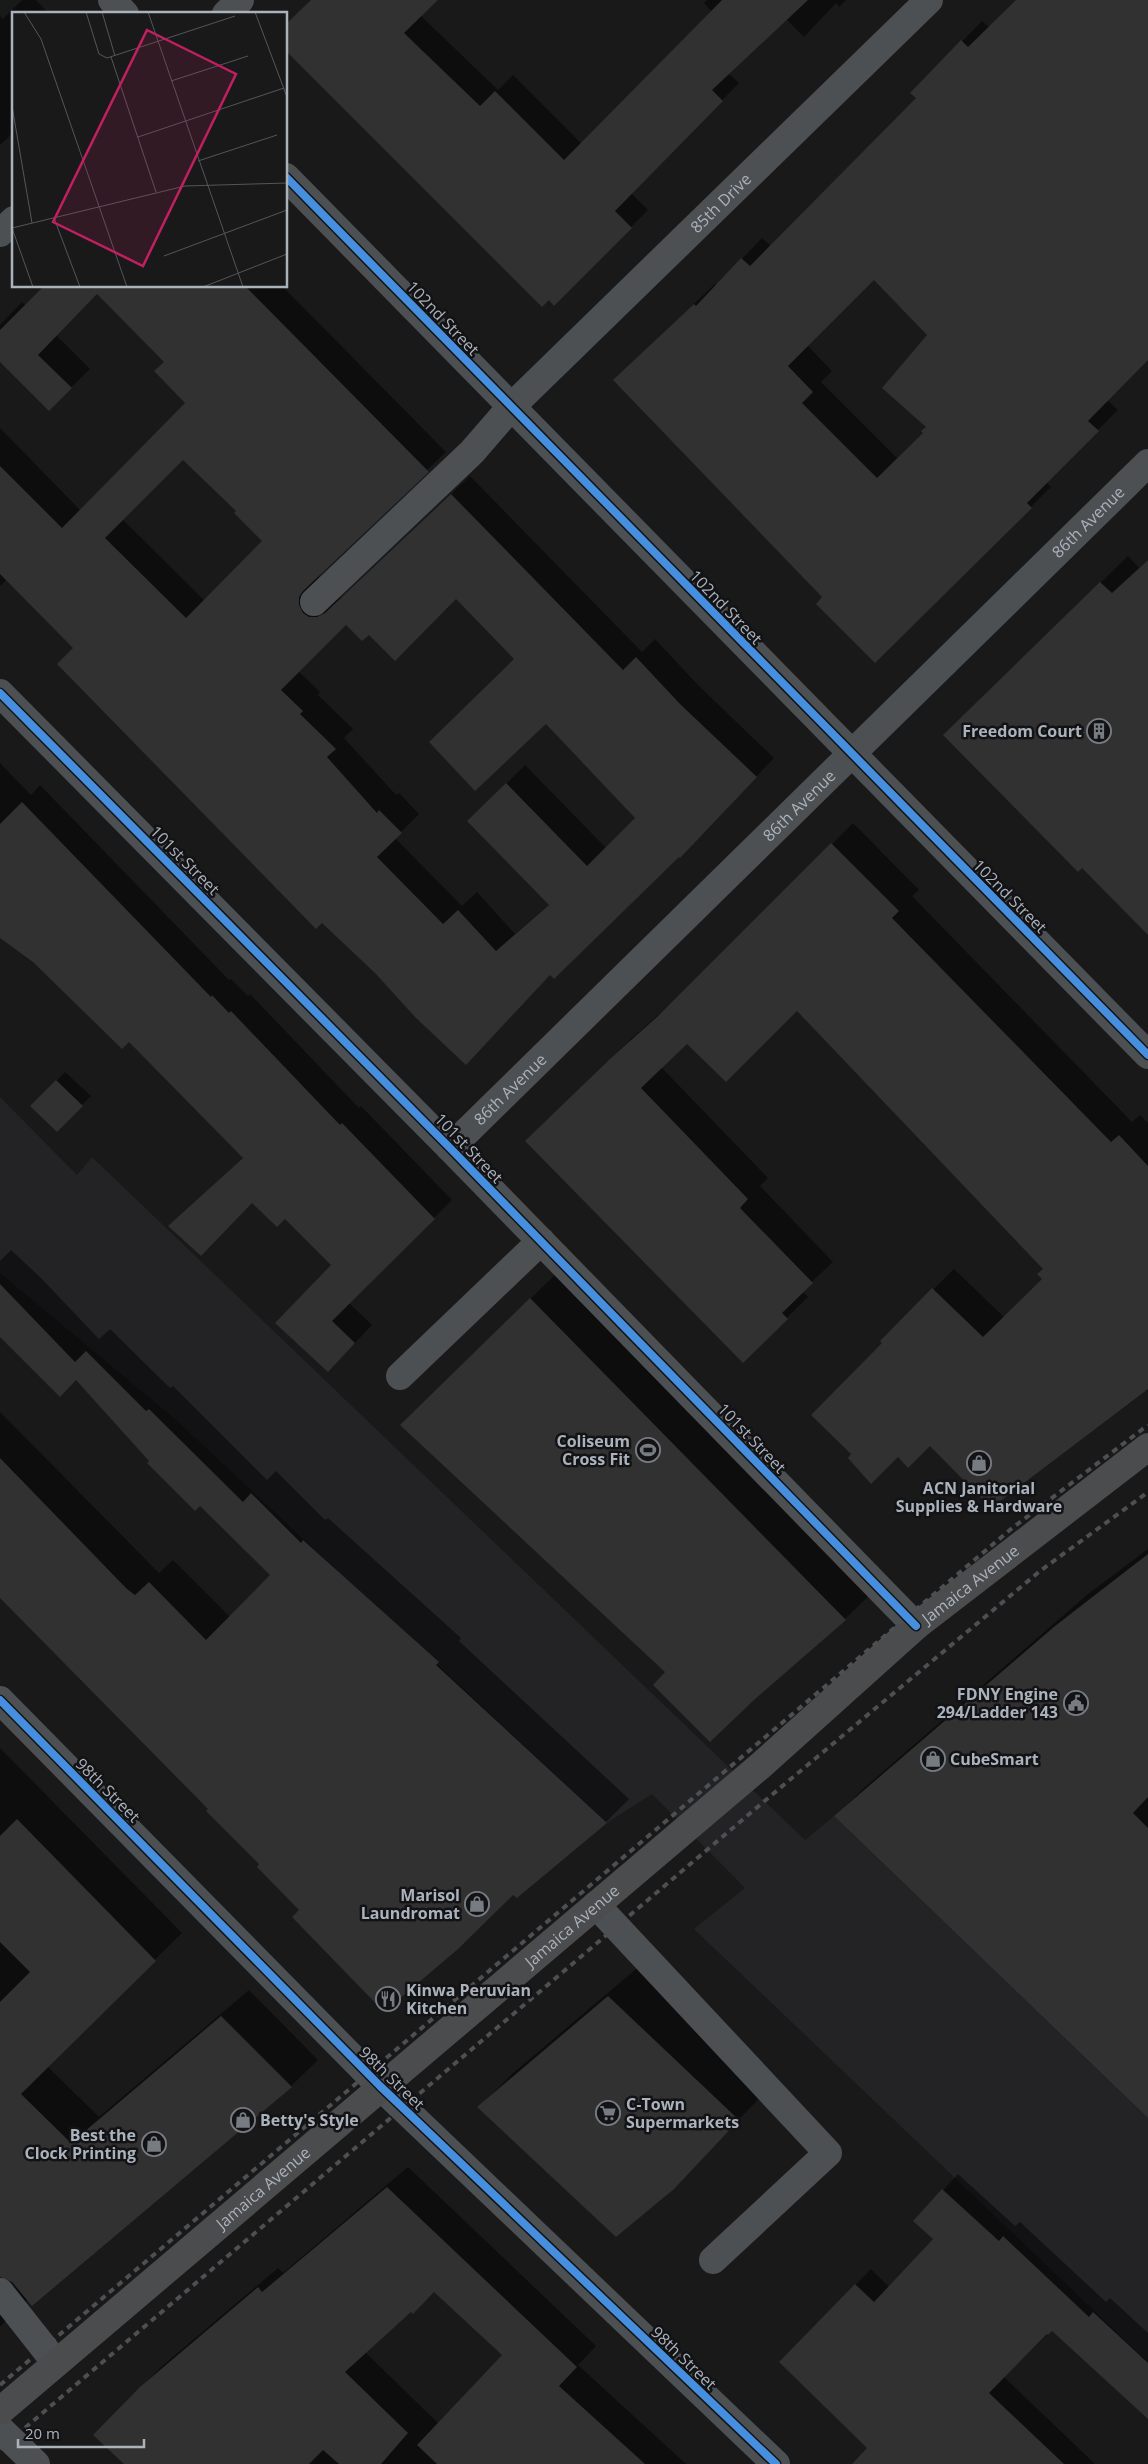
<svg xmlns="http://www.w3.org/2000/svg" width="1148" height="2464" font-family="'Open Sans',sans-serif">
<rect width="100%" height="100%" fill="#19191a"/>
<!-- built -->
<polygon fill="#232326" points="0,1097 77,1175 92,1157 805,1840 834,1816 1148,2118 1148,2362 694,1929 745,1888 652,1794 607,1823 176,1420 0,1273"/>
<!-- shadow -->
<g fill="#0007" fill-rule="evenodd">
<polygon points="22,0 36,0 49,14 14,14 14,132 0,145 0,16 3,19"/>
<polygon points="313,0 437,0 420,15 498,90 513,75 582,144 712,12 704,3 707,0 846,0 839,7 836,3 804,37 786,19 728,73 739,83 631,193 648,210 554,304"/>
<path d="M1039,0H1148V358L1107,400L1118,410L1046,482L1051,487L875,661L635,360L715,284L716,286L762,238L771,246L918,98L912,93L982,21L989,27ZM874,279L929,335L927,427L925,433L898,459L821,382L832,371L807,345Z"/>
<path d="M46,286H282L446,452L320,573L317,586L337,599L345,595L470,476L642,652L655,639L698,685L774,758L698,838L550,974L484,1045L7,579L0,586V428L81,511L187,402L165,362L97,293L56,335L90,369L49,409L0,361V325L22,302L26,306ZM183,458L237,511L264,541L205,601L122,519ZM456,597L516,659L546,722L637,818L607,849L525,765L487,803L550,904L515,934L477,892L462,906L395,838L419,814L399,793L396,795L344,738L353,729L318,695L320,692L298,671L346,623L369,634Z"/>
<polygon points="1128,556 1139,568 1148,560 1148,933 972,708"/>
<polygon points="0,763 31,795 40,785 229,980 231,979 248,996 250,994 359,1108 361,1106 452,1200 349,1303 372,1325 328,1371 333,1265 285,1217 253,1201 170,1226 244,1157 0,908"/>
<polygon points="853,823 919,890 912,896 1132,1122 1140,1115 1148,1123 1148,1387 930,1444 898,1456 853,1454 884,1343 881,1341 954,1269 1004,1317 1043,1279 1044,1269 797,1010 687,1042 661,1067 768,1178 760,1186 833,1262 802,1291 808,1297 743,1361 527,1141 633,1037 681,995"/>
<polygon points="65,1072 91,1096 57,1130 32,1106"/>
<polygon points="11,1250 41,1278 99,1339 110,1329 170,1388 173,1386 267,1480 276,1471 325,1520 328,1518 461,1638 459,1641 629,1799 606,1822 513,1893 301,1910 210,1809 0,1594 0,1412 159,1573 173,1560 230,1617 271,1575 200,1504 150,1461 77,1379 0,1336 0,1261"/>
<polygon points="563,1267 877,1588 845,1619 667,1672 434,1393"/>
<polygon points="1148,1549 1148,2116 836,1816 863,1789 1088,1594"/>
<polygon points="0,1748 182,1933 47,2066 99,2117 249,1990 318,2060 291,2086 28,2299 0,2327"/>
<polygon points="642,1964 771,2086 706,2154 479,2107 512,2074"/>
<path d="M408,2167L596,2346L578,2365L686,2464H126L141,2387L161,2367L278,2268L283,2273ZM435,2291L503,2355L439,2424L365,2352Z"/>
<polygon points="958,2174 1015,2226 1020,2222 1106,2302 1110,2298 1148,2333 1148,2418 1052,2330 1004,2377 1095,2464 880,2464 869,2448 780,2362 871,2269 889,2287 934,2239 915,2221"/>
</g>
<!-- building -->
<g fill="#313132" fill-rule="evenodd">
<polygon points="311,0 438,0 404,33 480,106 495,91 564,160 722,0 808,0 712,90 723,101 615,211 632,228 554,306 549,300 542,307 286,51 286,24"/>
<path d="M1016,0H1148V360L1088,421L1099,431L1027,503L1032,508L875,663L816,604L822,597L613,380L694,304L696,306L741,258L750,266L916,98L910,93L961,40L968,47ZM874,280L927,335L882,388L926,427L921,431L923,433L877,478L802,403L813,392L788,366Z"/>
<path d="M44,286H245L429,472L303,591L299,597V605L303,613L309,617H317L325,613L451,494L623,670L636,657L680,704L757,777L680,858L679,857L554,979L550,975L466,1065L416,1018L375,973L322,923L316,929L57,664L73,648L0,574V466L62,528L185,403L154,371L164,362L97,294L38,355L72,388L49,411L0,362V330ZM183,460L236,511L234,513L262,541L186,618L105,538ZM456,599L514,659L429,742L475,791L546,724L635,818L587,866L506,783L467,821L549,905L496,951L458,910L443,924L377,857L402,833L379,810L377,813L327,757L336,749L300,714L303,711L281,690L346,625L362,641L369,635L395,661Z"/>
<polygon points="1148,560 1148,935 1082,868 1078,872 943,735 1100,582 1112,593"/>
<polygon points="22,802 211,997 212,995 229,1013 231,1011 340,1125 342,1123 435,1219 332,1321 355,1343 328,1372 275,1323 331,1265 285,1219 277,1227 252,1203 201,1256 168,1226 243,1158 129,1042 122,1049 33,962 0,938 0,824"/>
<polygon points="831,843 899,911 892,918 1068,1098 1111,1142 1119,1135 1148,1166 1148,1389 991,1508 930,1446 908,1468 898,1457 871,1484 848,1458 851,1454 811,1415 882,1343 880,1341 932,1288 983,1337 1042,1279 1037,1274 1043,1269 797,1011 726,1082 687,1044 641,1088 748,1199 740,1208 813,1283 782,1313 788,1319 743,1363 525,1141 611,1058 658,1016"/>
<polygon points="56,1080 83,1106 57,1132 30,1106"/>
<polygon points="0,1284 75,1362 86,1351 146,1411 149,1409 243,1502 251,1493 301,1543 303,1540 439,1662 436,1665 607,1823 517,1898 513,1895 458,1949 384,2012 292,1917 299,1910 257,1867 259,1864 206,1811 208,1809 0,1598 0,1458 127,1589 135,1595 149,1582 206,1640 270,1575 200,1506 195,1511 147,1463 149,1461 76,1380 60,1397 0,1337"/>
<polygon points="530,1298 846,1620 755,1699 710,1742 653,1685 665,1672 400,1425"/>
<polygon points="1148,1554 1148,1797 1133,1813 1148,1828 1148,2118 834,1816 1055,1626"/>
<polygon points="17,1819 156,1961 21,2094 71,2143 221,2016 292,2087 32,2306 12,2282 0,2277 0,2002 30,1972 0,1942 0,1836"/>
<polygon points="608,1996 739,2120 674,2189 616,2237 477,2107"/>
<polygon points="387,2187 577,2367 559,2386 645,2464 437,2464 417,2445 502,2355 434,2292 413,2314 411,2312 345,2372 408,2433 381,2464 339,2464 323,2450 309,2464 124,2464 93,2435 140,2387 258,2287 262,2292"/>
<polygon points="942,2189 999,2241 1003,2236 1089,2317 1093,2312 1148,2363 1148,2419 1052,2331 1048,2335 1047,2334 989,2393 1064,2464 852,2464 867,2448 779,2362 855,2284 874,2302 933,2239 913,2221"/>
</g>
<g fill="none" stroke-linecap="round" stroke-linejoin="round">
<!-- minor -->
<g stroke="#4d5053" stroke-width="28">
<polyline points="112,0 125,14"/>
<polyline points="226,14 240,0"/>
<polyline points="286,177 1148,1055"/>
<polyline points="0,233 14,220"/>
<path id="s1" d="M314,602L472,452L511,407L929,0"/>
<polyline points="0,693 450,1148 916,1626"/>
<path id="s2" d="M450,1148L1148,463"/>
<polyline points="400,1376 541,1241"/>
<polyline points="0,1700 380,2086 776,2464"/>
<polyline points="596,1905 828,2153 713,2260"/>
<polyline points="0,2292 56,2363"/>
<polyline points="0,2429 36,2464"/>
</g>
<!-- major -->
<path stroke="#4b4c4e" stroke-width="28" id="s3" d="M0,2411L759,1767L916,1626L1148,1447"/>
<!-- rail -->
<g stroke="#4d4f52" stroke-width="4" stroke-dasharray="6 5" stroke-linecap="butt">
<polyline points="0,2385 1011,1529 1148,1425"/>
<polyline points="0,2449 780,1788 1040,1571 1148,1492"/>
</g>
<defs>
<g id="cycleway">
<polyline points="286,177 1148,1055"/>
<polyline points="0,693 450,1148 916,1626"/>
<polyline points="0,1700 380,2086 776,2464"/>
</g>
</defs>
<!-- cycleway casing -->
<use href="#cycleway" stroke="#131316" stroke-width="11"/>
<!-- cycleway -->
<use href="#cycleway" stroke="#468fdf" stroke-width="8"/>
</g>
<!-- icons -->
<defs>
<symbol id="building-ring" viewBox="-11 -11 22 22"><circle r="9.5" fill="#131316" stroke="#777c83" stroke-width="1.5"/><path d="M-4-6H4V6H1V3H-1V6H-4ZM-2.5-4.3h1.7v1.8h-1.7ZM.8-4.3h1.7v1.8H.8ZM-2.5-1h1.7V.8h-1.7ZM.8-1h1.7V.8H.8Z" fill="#777c83"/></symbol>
<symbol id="stadium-ring" viewBox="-11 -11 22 22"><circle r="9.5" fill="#131316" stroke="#777c83" stroke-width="1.5"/><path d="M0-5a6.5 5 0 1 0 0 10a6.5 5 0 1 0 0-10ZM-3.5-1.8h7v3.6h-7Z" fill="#777c83"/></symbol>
<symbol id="shop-ring" viewBox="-11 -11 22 22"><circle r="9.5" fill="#131316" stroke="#777c83" stroke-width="1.5"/><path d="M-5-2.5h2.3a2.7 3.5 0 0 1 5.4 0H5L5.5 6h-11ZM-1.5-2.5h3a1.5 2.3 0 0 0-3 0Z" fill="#777c83"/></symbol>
<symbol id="civic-ring" viewBox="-11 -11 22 22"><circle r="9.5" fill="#131316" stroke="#777c83" stroke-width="1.5"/><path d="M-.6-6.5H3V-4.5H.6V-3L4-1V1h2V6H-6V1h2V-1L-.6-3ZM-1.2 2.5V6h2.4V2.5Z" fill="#777c83"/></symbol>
<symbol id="restaurant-ring" viewBox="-11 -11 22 22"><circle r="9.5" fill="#131316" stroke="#777c83" stroke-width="1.5"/><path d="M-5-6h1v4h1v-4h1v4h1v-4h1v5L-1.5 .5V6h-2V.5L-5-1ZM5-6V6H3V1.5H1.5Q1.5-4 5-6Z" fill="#777c83"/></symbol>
<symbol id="supermarket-ring" viewBox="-11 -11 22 22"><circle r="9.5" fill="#131316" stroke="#777c83" stroke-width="1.5"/><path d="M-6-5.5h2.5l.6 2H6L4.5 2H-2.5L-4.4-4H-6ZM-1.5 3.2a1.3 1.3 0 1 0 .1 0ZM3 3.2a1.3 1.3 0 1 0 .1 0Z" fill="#777c83"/></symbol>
</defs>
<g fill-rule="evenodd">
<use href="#building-ring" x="1085" y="717" width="28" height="28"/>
<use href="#stadium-ring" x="634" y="1436" width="28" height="28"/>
<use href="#shop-ring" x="965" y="1449" width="28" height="28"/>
<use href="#civic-ring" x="1062" y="1689" width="28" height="28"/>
<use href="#shop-ring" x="919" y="1745" width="28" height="28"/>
<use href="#shop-ring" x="463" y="1890" width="28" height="28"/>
<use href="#restaurant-ring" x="374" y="1985" width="28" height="28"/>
<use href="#supermarket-ring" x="594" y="2099" width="28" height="28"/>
<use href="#shop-ring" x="229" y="2106" width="28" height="28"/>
<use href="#shop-ring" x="140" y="2130" width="28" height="28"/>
</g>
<g text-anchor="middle" stroke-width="5" stroke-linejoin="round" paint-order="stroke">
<!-- street labels -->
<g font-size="16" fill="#aab2bb" stroke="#131316">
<text dy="6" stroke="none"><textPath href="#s1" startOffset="570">85th Drive</textPath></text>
<text transform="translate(443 318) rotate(46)" y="6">102nd Street</text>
<text dy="6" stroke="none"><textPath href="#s2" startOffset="894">86th Avenue</textPath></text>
<text transform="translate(726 607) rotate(46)" y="6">102nd Street</text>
<text dy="6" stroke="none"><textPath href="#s2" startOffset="489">86th Avenue</textPath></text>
<text transform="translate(185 860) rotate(45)" y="6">101st Street</text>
<text transform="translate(1010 896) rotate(45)" y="6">102nd Street</text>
<text dy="6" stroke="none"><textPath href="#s2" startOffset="84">86th Avenue</textPath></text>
<text transform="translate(469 1148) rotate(46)" y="6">101st Street</text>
<text transform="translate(752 1438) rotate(46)" y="6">101st Street</text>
<text dy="6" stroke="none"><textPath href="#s3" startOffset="1275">Jamaica Avenue</textPath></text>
<text transform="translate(108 1790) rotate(45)" y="6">98th Street</text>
<text dy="6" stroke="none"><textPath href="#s3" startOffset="750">Jamaica Avenue</textPath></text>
<text transform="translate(392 2078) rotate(44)" y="6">98th Street</text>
<text dy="6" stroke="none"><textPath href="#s3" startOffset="345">Jamaica Avenue</textPath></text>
<text transform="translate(684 2358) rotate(44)" y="6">98th Street</text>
</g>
<!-- poi labels -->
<g font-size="16" font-weight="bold" fill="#aab2bb" stroke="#131316" text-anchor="end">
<text x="1082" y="737">Freedom Court</text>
<text x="630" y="1447">Coliseum<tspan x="630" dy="18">Cross Fit</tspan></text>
<text x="979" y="1494" text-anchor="middle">ACN Janitorial<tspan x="979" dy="18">Supplies &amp; Hardware</tspan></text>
<text x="1058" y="1700">FDNY Engine<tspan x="1058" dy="18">294/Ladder 143</tspan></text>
<text x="950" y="1765" text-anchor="start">CubeSmart</text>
<text x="460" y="1901">Marisol<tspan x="460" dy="18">Laundromat</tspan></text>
<text x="406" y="1996" text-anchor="start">Kinwa Peruvian<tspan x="406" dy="18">Kitchen</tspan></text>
<text x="626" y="2110" text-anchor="start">C‑Town<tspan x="626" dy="18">Supermarkets</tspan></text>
<text x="260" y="2126" text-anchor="start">Betty's Style</text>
<text x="136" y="2141">Best the<tspan x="136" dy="18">Clock Printing</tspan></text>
</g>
</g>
<!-- overview -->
<g transform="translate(12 12)">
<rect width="275" height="275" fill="#19191a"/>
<path fill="none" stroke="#53565a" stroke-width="1" d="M12,0L29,27L115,275M74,0L87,42L95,46L223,4M90,0L103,44M136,0L231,275M243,0L275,85M99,45L144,180M159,69L236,44M0,94L20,211M126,125L272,76M186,149L265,123M42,206L68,275M0,216L21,275M0,216L173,174L275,171M152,244L275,198M191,275L275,242"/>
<path fill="#c12060" fill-opacity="0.15" stroke="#c12060" stroke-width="2.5" d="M135,18L224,62L131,254L41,210Z"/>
<rect width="275" height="275" fill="none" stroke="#aab2bb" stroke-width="2.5"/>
</g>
<!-- scale -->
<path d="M18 2439v8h126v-8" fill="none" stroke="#aab2bb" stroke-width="2.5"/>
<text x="25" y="2439" font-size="15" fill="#aab2bb" stroke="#131316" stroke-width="4" paint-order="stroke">20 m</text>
</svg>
